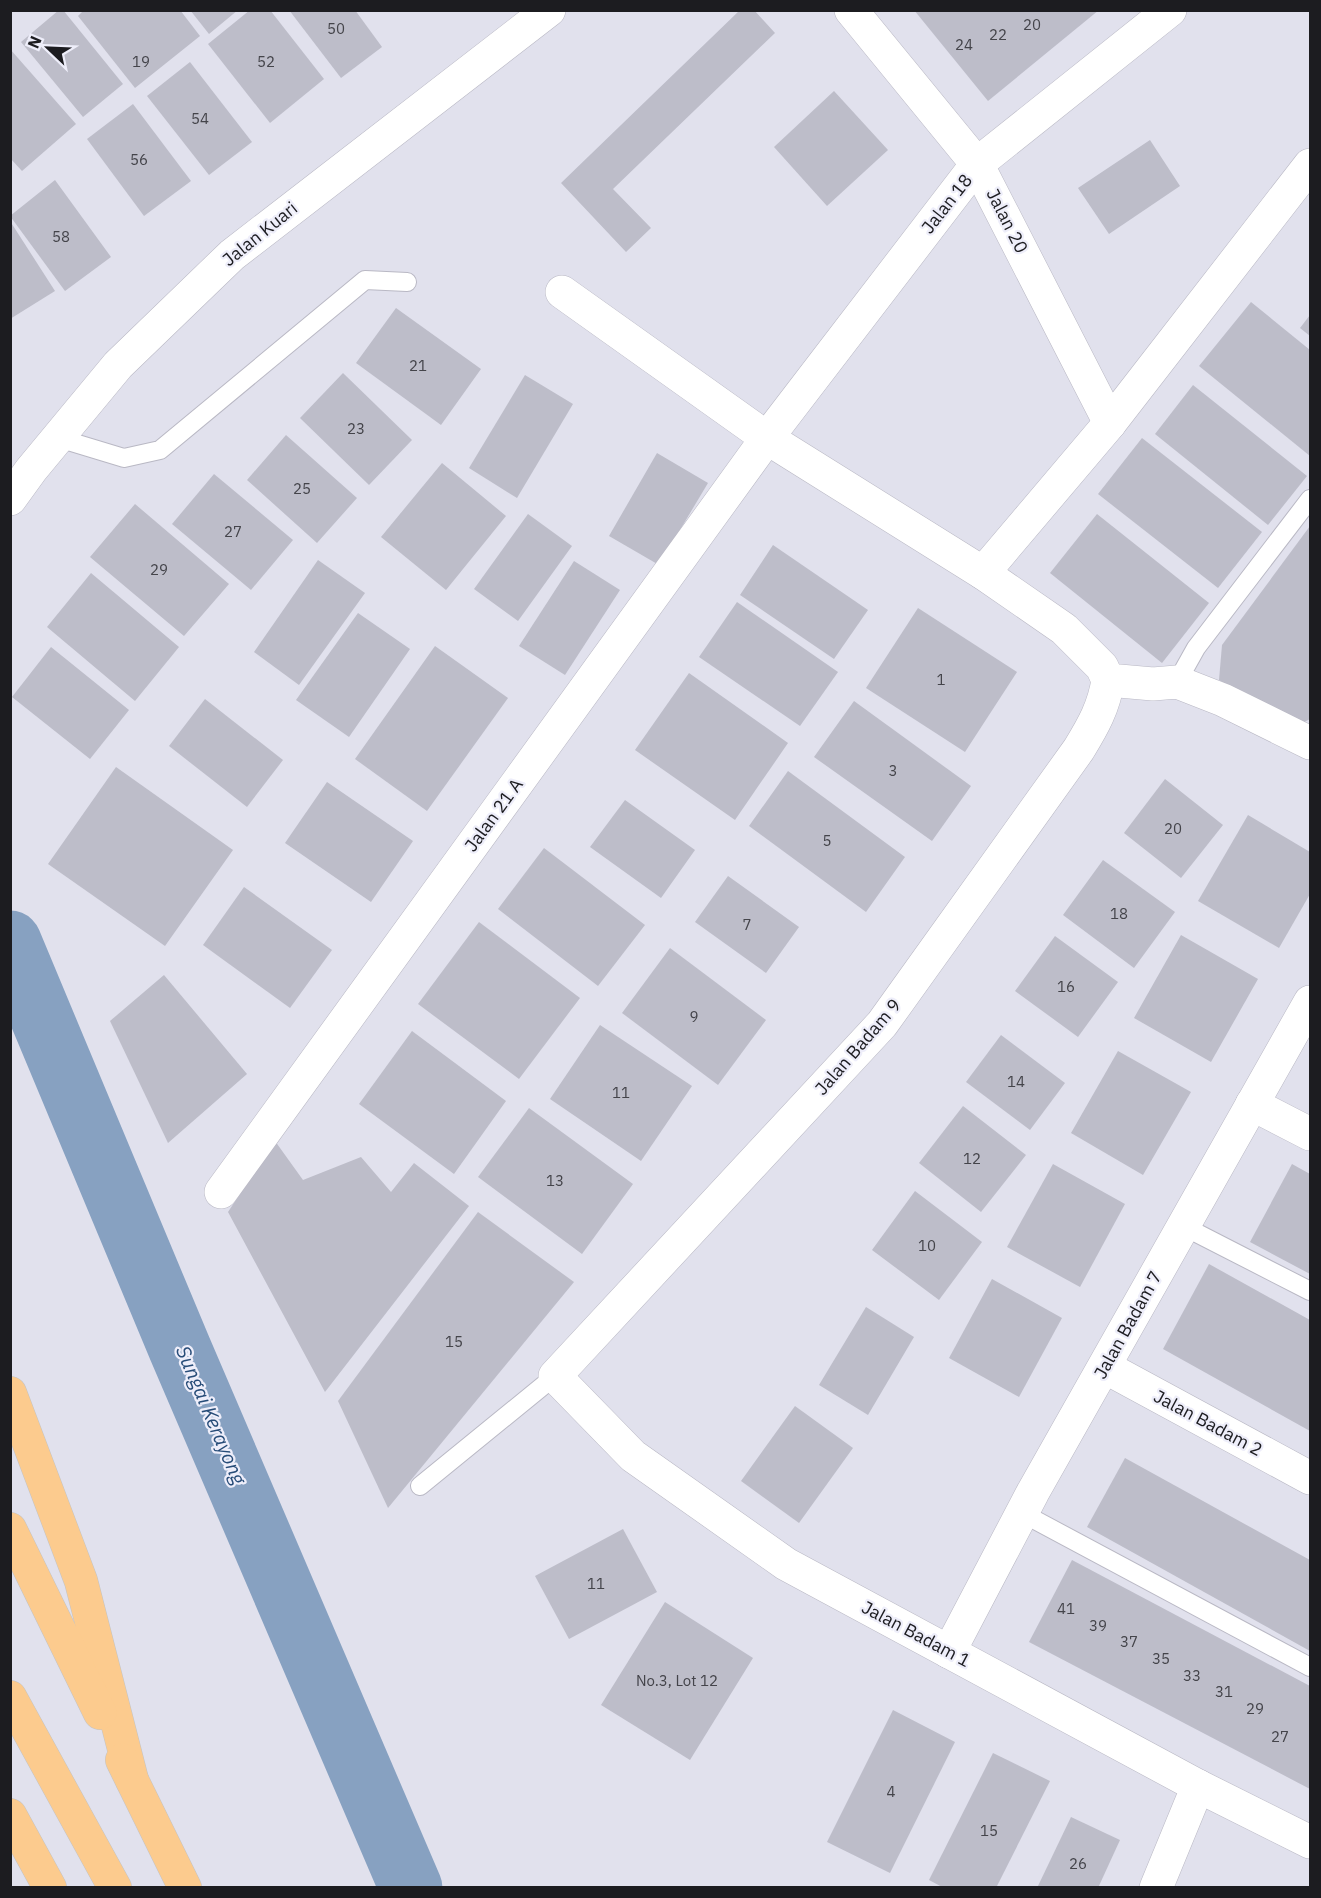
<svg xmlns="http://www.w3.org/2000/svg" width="1321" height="1898" font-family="'IBM Plex Sans',sans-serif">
<rect width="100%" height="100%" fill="#e1e1ed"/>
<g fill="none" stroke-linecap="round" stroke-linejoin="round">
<!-- river -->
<polyline stroke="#87a1c1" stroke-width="63" points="10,942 180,1349 411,1888"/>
</g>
<!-- building -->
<g fill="#bdbdc9">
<polygon points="59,10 63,10 123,84 83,117 21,42"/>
<polygon points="84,10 180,10 200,36 135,88 78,16"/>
<polygon points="190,10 238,10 209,34"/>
<polygon points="250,10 270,10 324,79 270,123 208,44"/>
<polygon points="289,10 355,10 382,47 341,78"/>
<polygon points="740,10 754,10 775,33 613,189 651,228 626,252 561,183"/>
<polygon points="914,10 1099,10 988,101"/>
<polygon points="10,49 76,124 22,171 10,158"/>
<polygon points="190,62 252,142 209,175 147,96"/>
<polygon points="834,91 888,150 827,206 774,147"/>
<polygon points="133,104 191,181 144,216 87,139"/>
<polygon points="1150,140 1180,186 1109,234 1078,188"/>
<polygon points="55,180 111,257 65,291 10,216"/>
<polygon points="10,221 55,291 10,319"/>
<polygon points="1251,302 1310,350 1310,456 1199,366"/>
<polygon points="396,308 481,369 441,425 356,363"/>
<polygon points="1310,315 1310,336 1300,328"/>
<polygon points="343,373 412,440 369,485 300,418"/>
<polygon points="525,375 573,404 517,498 469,468"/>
<polygon points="1193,385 1307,476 1268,525 1155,434"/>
<polygon points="286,435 357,498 317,543 247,480"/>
<polygon points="1142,438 1262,532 1218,588 1098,494"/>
<polygon points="657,453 708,483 659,565 609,536"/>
<polygon points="442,463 506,516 446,590 381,537"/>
<polygon points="214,474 293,540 251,590 172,524"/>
<polygon points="135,504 229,584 184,636 90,557"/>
<polygon points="528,514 572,546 518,621 474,589"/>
<polygon points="1097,514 1209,603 1162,663 1050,573"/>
<polygon points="1310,526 1310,719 1295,727 1219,680 1222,645"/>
<polygon points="773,545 868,610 834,659 740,595"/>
<polygon points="318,560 365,593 299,685 254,652"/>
<polygon points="574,561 620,590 565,675 519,646"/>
<polygon points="91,573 179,647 135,701 47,627"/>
<polygon points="737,602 838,672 800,726 699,657"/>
<polygon points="918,608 1017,672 965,752 866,688"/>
<polygon points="358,613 410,649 349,737 296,700"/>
<polygon points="435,646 508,698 427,811 355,759"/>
<polygon points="51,647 129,710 90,759 12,697"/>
<polygon points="689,673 788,743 735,820 635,750"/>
<polygon points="205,699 283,760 247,807 169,746"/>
<polygon points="854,701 971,786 932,841 814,757"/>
<polygon points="116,767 233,850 165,946 48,864"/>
<polygon points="788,771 905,857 866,912 749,826"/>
<polygon points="1165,779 1223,825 1181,878 1124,833"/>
<polygon points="327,782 413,841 371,902 285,843"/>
<polygon points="625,800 695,850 661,898 590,847"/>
<polygon points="1248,815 1310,852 1310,894 1279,948 1198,901"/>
<polygon points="544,848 645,925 598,986 498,909"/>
<polygon points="1103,860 1175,912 1134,968 1063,915"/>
<polygon points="728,876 799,927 766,973 695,922"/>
<polygon points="244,887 332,950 290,1008 203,945"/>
<polygon points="479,922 580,998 519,1079 418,1004"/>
<polygon points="1181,935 1258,979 1211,1062 1134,1018"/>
<polygon points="1055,936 1118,982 1078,1037 1015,991"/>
<polygon points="670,948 766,1020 718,1085 622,1013"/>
<polygon points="164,975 247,1074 168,1143 110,1021"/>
<polygon points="600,1025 692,1086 641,1161 550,1099"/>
<polygon points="412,1031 506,1101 454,1174 359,1104"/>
<polygon points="1001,1035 1065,1083 1030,1130 966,1082"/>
<polygon points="1118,1051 1191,1092 1143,1175 1071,1133"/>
<polygon points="963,1106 1026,1155 981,1212 919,1163"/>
<polygon points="529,1108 633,1184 582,1254 478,1177"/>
<polygon points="275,1141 303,1180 361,1157 391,1192 414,1163 469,1206 325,1392 228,1212"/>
<polygon points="1053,1164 1125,1204 1080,1287 1007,1247"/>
<polygon points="1292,1164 1310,1174 1310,1274 1250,1242"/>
<polygon points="915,1191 982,1242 939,1300 872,1250"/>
<polygon points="478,1212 574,1282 388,1508 338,1401"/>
<polygon points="1209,1264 1310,1320 1310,1431 1163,1349"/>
<polygon points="992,1279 1062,1318 1019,1397 949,1358"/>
<polygon points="866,1307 914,1337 868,1415 819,1385"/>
<polygon points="795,1406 853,1448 799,1523 741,1481"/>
<polygon points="1125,1458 1310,1560 1310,1651 1087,1527"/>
<polygon points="623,1529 657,1592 569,1639 535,1576"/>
<polygon points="1072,1560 1310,1686 1310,1789 1029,1642"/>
<polygon points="665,1602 753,1658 690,1760 601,1705"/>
<polygon points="893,1710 955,1742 890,1873 827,1842"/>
<polygon points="993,1753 1050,1781 996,1888 944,1888 929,1880"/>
<polygon points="1071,1817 1120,1840 1098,1888 1037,1888"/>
</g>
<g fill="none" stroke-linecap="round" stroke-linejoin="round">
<defs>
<g id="lane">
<polyline points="58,438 124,458 160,450 365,280 407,282"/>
<polyline points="1177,682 1196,648 1310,499"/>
<polyline points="1183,1226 1310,1291"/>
<polyline points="420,1486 555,1376"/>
<polyline points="1022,1513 1310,1667"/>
</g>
<g id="street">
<polyline points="851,10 977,164 1110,423"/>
<polyline points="562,292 767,438 983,573 1064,629 1102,667 1108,680 1153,684 1177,682 1223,700 1310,743"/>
<polyline points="983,573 1110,423 1310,165"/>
<path d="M1108,680C1104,707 1093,726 1079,749L882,1024L555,1376L633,1456L786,1564L1198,1786L1310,1842"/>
<polyline points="1252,1104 1310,1134"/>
<polyline points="221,1192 767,438 977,164 1170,10"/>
<polyline points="1105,1367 1310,1478"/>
<polyline points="949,1652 1033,1492 1310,1002"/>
<polyline points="1156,1888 1198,1786"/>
</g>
<polyline id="secondary" points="10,499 31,470 118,365 232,255 549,10"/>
<g id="highway">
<polyline points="10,1393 81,1581 132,1780"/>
<polyline points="10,1529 100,1713"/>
<polyline points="10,1697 115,1888"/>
<polyline points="122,1760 185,1888"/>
<polyline points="10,1815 50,1888"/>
</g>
</defs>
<!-- lane casing -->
<use href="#lane" stroke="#b9b8c4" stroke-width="20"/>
<!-- street casing -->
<use href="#street" stroke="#b9b8c4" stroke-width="34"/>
<!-- secondary casing -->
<use href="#secondary" stroke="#b9b8c4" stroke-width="34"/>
<!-- highway casing -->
<use href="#highway" stroke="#c4c4c5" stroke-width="34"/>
<!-- lane -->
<use href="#lane" stroke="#fff" stroke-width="18"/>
<!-- street -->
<use href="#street" stroke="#fff" stroke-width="33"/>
<!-- secondary -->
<use href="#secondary" stroke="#fff" stroke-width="33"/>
<!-- highway -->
<use href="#highway" stroke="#fccb8e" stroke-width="33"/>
</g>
<g text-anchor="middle" stroke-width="4.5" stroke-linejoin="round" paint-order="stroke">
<!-- number labels -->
<g font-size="15" fill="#44444a">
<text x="1032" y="30">20</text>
<text x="336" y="34">50</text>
<text x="998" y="40">22</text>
<text x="964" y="50">24</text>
<text x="141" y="67">19</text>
<text x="266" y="67">52</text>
<text x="200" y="124">54</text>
<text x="139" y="165">56</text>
<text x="61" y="242">58</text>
<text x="418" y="371">21</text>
<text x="356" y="434">23</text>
<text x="302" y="494">25</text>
<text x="233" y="537">27</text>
<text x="159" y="575">29</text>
<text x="941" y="685">1</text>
<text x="893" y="776">3</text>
<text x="1173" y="834">20</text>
<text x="827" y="846">5</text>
<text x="1119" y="919">18</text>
<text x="747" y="930">7</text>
<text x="1066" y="992">16</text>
<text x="694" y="1022">9</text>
<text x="1016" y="1087">14</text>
<text x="621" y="1098">11</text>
<text x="972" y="1164">12</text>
<text x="555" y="1186">13</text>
<text x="927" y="1251">10</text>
<text x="454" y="1347">15</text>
<text x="596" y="1589">11</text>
<text x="1066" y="1614">41</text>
<text x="1098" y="1631">39</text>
<text x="1129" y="1647">37</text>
<text x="1161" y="1664">35</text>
<text x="1192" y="1681">33</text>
<text x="677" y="1686">No.3, Lot 12</text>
<text x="1224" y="1697">31</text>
<text x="1255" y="1714">29</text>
<text x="1280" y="1742">27</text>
<text x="891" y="1797">4</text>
<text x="989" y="1836">15</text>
<text x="1078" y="1869">26</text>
</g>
<!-- street labels -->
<g font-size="18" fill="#1c1c20" stroke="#eeeefa">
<text transform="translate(947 204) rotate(-52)" y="6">Jalan 18</text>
<text transform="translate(1007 221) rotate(63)" y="6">Jalan 20</text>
<text transform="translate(260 234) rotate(-39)" y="6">Jalan Kuari</text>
<text transform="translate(494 815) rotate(-54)" y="6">Jalan 21 A</text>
<text transform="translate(858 1047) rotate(-49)" y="6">Jalan Badam 9</text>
<text transform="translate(1128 1325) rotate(-61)" y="6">Jalan Badam 7</text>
<text transform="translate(1208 1423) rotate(28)" y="6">Jalan Badam 2</text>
<text transform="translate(916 1634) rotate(28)" y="6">Jalan Badam 1</text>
</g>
<!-- water labels -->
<g font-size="20" font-style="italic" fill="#274c78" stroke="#eeeefa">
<text transform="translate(211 1415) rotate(67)" y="7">Sungai Kerayong</text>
</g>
</g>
<!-- border -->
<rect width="1321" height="1898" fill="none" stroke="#1c1c20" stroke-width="24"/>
<!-- north arrow -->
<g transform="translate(48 48) rotate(293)" stroke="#eeeefa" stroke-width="4.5" paint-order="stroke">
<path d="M0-4.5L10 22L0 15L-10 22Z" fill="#1c1c20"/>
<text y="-9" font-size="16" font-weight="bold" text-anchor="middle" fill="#1c1c20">N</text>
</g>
</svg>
